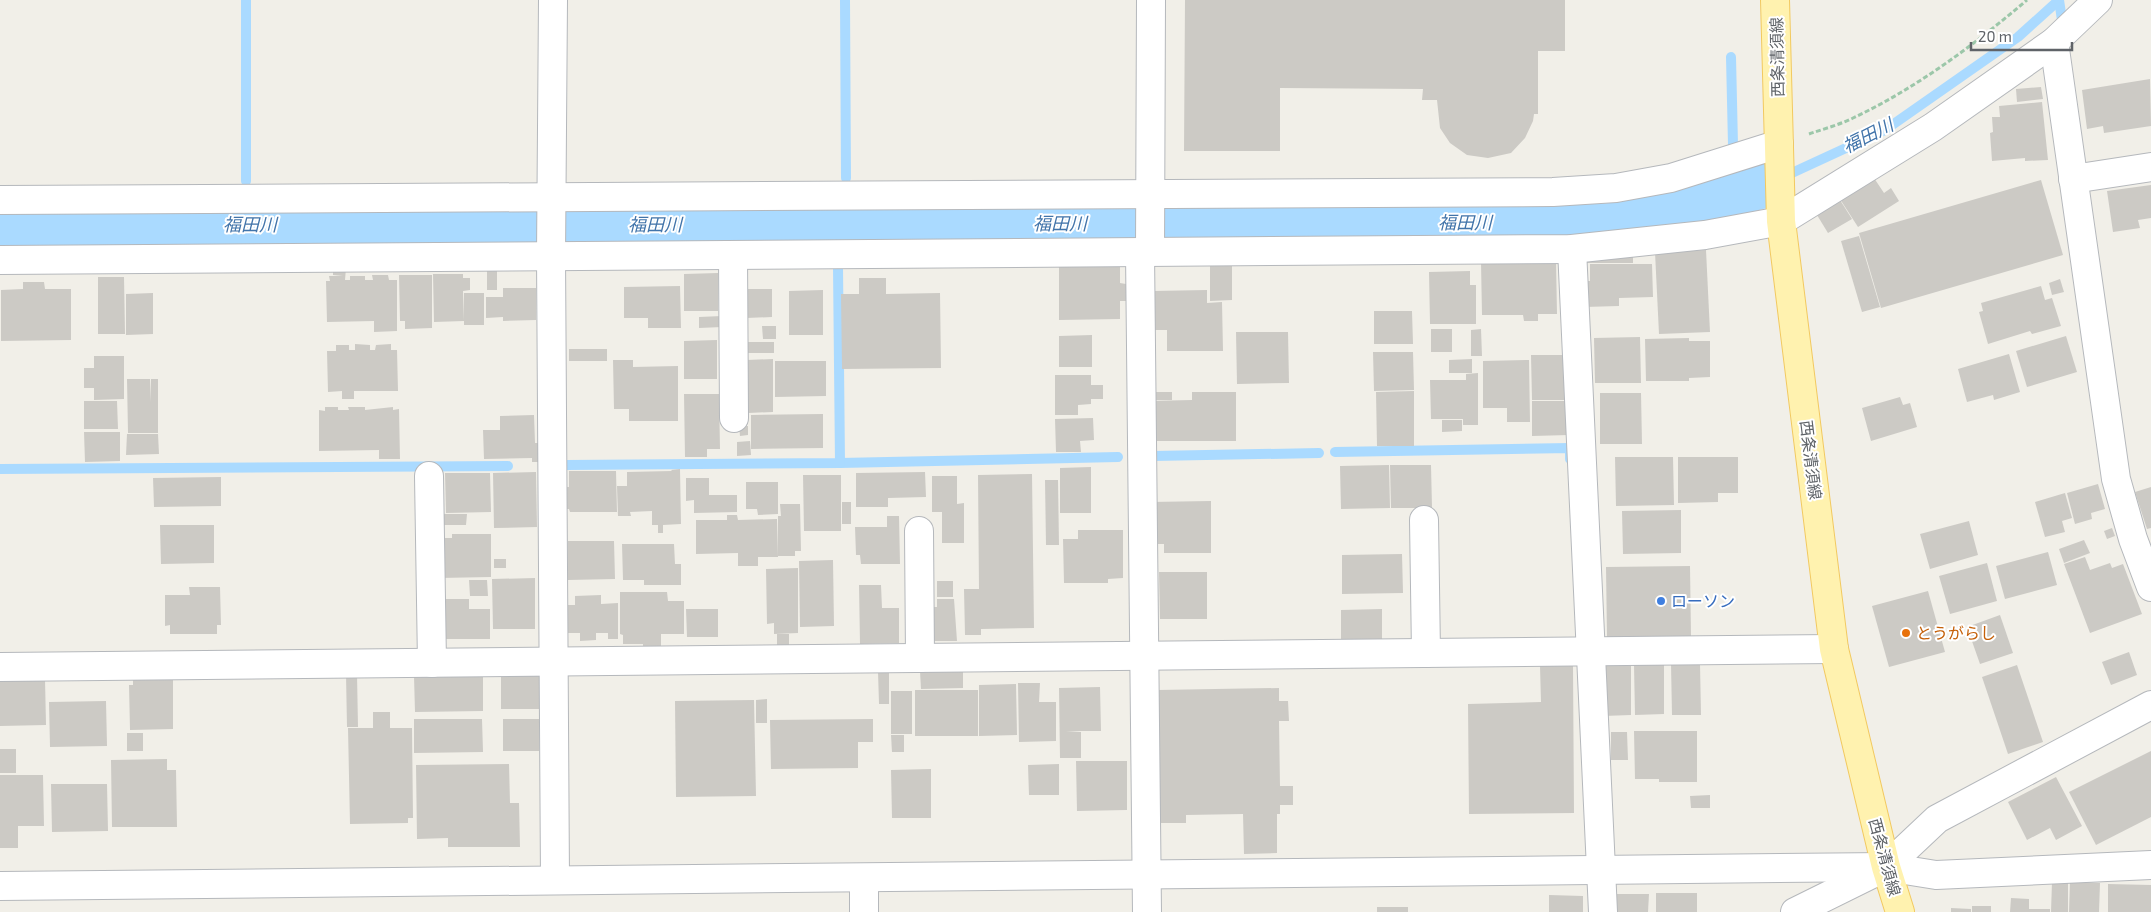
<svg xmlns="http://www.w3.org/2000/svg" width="2151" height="912" font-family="'Exo 2','Noto Sans JP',sans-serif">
<rect width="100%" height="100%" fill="#f1efe8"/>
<!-- water -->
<polygon fill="#aadaff" points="1769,161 1770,207 1715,223 1565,238 0,248 0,214 1553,206 1610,203 1670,192"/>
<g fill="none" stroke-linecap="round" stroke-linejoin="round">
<!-- stream -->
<g stroke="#aadaff" stroke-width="10">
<polyline points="845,0 846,178"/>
<polyline points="2059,0 2062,20"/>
<polyline points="1731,57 1733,145"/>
<polyline points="1781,178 1885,130 2018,37 2059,0"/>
<polyline points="246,181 246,0"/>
<polyline points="1335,452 1570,448 1570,459"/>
<polyline points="1153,456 1319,453"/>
<polyline points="840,463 1118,457"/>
<polyline points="566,465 840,463 838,267"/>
<polyline points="0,469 508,466"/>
</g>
</g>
<!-- building -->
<g fill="#cccac5">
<polygon points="1185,0 1565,0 1565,51 1538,51 1538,114 1534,114 1533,121 1525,138 1511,153 1488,158 1467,155 1450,143 1440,128 1437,100 1422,100 1423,89 1280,88 1280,151 1184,151"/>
<polygon points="2150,79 2151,126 2104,133 2103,126 2087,129 2082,90"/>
<polygon points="2041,87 2043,99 2017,102 2016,89"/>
<polygon points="2042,102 2048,160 2025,161 2025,158 1992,161 1990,133 1993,132 1992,117 2000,117 1999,106"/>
<polygon points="1874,178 1884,193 1891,188 1899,201 1858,227 1840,199"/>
<polygon points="2041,180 2063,255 1881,308 1859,233"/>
<polygon points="2151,185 2151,218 2138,220 2140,228 2113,232 2107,191"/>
<polygon points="1840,200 1852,219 1828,233 1817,215"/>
<polygon points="1859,236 1880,307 1862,312 1841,241"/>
<polygon points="1706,250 1710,332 1659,334 1655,252"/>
<polygon points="1633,255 1633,263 1583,263 1583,256"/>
<polygon points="1556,261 1557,314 1538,314 1538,321 1524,321 1523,315 1482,315 1481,262"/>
<polygon points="1590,264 1652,264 1653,297 1619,298 1619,306 1584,307 1584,281 1590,281"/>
<polygon points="1210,265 1232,265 1232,300 1210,301"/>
<polygon points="1120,266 1120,283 1126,284 1126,301 1120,301 1120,319 1059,320 1059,267"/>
<polygon points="333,268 346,268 345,280 350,280 350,276 365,276 365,280 373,280 372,275 388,275 389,280 397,280 397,331 374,332 374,321 327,322 326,281 330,281 329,276 343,276 333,275"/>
<rect x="487" y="271" width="10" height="19"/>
<polygon points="1470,271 1470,285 1476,285 1476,324 1430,324 1429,272"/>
<polygon points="718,273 718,311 684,311 684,274"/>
<polygon points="433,274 463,274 463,278 470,278 470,290 463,291 464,321 434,322"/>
<polygon points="399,275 432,275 432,328 405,329 405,321 400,321"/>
<polygon points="98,277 124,277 125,334 98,334"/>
<polygon points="859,278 886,278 886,294 940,293 941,368 842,369 841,294 859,294"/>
<polygon points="2060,279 2064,292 2052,295 2049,283"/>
<polygon points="23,282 44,282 45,289 71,289 71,340 1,341 1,290 23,289"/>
<polygon points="680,286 681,328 648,328 648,318 624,318 624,287"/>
<polygon points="2041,286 2045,300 2052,298 2061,326 2032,334 2030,331 1988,344 1979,312 1983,311 1981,303"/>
<polygon points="503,288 536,288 536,320 503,321 503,317 486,318 486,297 503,297"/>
<polygon points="746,289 772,289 772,317 746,318"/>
<polygon points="823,290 823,335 789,335 789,291"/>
<polygon points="1207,290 1207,303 1222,302 1223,351 1167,351 1167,330 1153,330 1153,291"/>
<polygon points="153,293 153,334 126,335 126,294"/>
<rect x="464" y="293" width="20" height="32"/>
<polygon points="1374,311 1412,311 1413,344 1374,344"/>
<polygon points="722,316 722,327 699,328 699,317"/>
<polygon points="762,326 776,326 776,339 763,339"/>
<rect x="1431" y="329" width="21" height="23"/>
<polygon points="1481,329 1482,356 1471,356 1471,330"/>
<polygon points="1236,332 1288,332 1289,383 1237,384"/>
<polygon points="1092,335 1092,367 1059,367 1059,336"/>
<polygon points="2066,336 2077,372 2027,387 2016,351"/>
<polygon points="1640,337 1641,383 1595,383 1594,338"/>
<polygon points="1689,338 1689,341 1710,341 1710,377 1689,378 1689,381 1646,381 1645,339"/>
<polygon points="717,340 717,379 684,379 684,341"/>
<rect x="746" y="342" width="28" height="11"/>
<polygon points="355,344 370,345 370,350 375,350 376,345 391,344 391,350 397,350 398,391 354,391 354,399 342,399 342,391 328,392 327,351 336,351 336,345 349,345 349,350 355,350"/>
<rect x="569" y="349" width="38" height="12"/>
<polygon points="1373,352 1413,352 1414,390 1374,391"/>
<polygon points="2009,354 2020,392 1994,400 1993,395 1967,402 1958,369"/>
<polygon points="1531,355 1567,355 1567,400 1532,400"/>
<polygon points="94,356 124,356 124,399 94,400 94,388 84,388 84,368 94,368"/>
<polygon points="773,359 773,412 748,413 747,360"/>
<polygon points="1472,359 1472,373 1449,373 1449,360"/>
<polygon points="613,360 633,360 633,367 678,366 678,421 629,421 629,409 614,409"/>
<polygon points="1529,360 1530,422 1507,422 1507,408 1483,408 1483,361"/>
<polygon points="775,361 826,361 826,396 775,397"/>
<polygon points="1478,373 1478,425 1463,425 1463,419 1431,419 1430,380 1466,380 1466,374"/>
<polygon points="1055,375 1091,375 1091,385 1103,385 1103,399 1091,399 1091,404 1078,405 1078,415 1055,415"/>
<polygon points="127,379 150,379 150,402 151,379 158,379 158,433 128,433"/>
<polygon points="1414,391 1414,446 1377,446 1376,392"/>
<rect x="1149" y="392" width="23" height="8"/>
<polygon points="1192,392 1236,392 1236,441 1149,441 1148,401 1192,400"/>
<polygon points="1600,393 1641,393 1642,444 1600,444"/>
<polygon points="684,394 719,394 720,449 707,449 707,457 685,457"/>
<polygon points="1900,397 1903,405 1910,403 1917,427 1871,441 1862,408"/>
<polygon points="84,401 117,401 118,429 84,429"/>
<polygon points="1532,401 1568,401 1569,435 1532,436"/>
<polygon points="325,407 338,407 338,410 349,410 348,407 365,407 365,410 393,407 393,410 399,409 400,459 379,459 379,450 319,451 319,410 325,411"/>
<polygon points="823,414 823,448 751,449 751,415"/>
<polygon points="534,415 535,443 542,443 542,462 532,462 532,458 484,459 483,430 500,430 500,416"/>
<polygon points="1093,418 1094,440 1080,441 1081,452 1056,452 1055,419"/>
<polygon points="1442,420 1462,420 1462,431 1442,432"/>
<polygon points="739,426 748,426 748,435 740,436"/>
<polygon points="84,432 120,432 120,461 85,462"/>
<polygon points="127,434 158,434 159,454 126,455"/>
<polygon points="750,441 751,455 737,456 737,442"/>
<polygon points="1615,457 1673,457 1674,505 1616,506"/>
<polygon points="1678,457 1738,457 1738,493 1718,493 1718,502 1678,503"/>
<polygon points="1389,465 1390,508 1341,509 1340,466"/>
<polygon points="1390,465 1431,465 1432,508 1391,508"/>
<polygon points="1091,467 1091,513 1060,513 1060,468"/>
<polygon points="680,469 681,524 663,525 663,533 658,533 658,525 652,525 652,511 630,512 631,516 618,516 617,486 627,486 627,472 672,471 671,470"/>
<polygon points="569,471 616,471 617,512 570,512 569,509 562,509 562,487 569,487"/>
<polygon points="536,472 537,527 494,528 493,473"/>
<polygon points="925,472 926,497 888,498 888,507 856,507 856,473"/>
<polygon points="445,473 490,473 491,512 446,513"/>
<polygon points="1032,474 1034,628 981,629 981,635 965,635 964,589 979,589 978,475"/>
<polygon points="803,475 841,475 841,531 804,531"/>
<polygon points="932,476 957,476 957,504 964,503 964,543 942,543 942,512 932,512"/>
<polygon points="221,477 221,506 154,507 153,478"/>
<polygon points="686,478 709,478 709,495 737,495 737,512 694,513 694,500 686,501"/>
<polygon points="1045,480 1058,480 1059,545 1046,545"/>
<polygon points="746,482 778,482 778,514 758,515 757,509 746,509"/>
<polygon points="2098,484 2105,509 2091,513 2092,519 2075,524 2067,493"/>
<polygon points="2151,487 2151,528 2147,529 2135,492"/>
<polygon points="2065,493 2072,518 2062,521 2065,532 2045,537 2035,502"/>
<polygon points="1211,501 1211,553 1164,553 1164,544 1151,544 1150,502"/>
<rect x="842" y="502" width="9" height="22"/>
<polygon points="780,504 800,504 801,551 795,551 795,556 778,556 778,516 781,516"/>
<polygon points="1681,510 1681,553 1623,554 1622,511"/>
<polygon points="438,514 467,514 466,525 438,525"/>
<polygon points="727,515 737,515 738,520 777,519 778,557 758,557 758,566 738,566 738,553 696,554 696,520 727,520"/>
<polygon points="887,516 899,516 900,564 861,564 860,555 856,555 855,527 887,527"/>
<polygon points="1969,521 1978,555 1930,569 1920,534"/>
<polygon points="160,525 214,525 214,563 161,564"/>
<polygon points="2112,528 2115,536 2107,539 2104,531"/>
<polygon points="1078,530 1123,530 1123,578 1108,579 1108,583 1064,583 1063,539 1078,539"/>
<polygon points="452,534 491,534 491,577 439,578 439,538 452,538"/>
<polygon points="2084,540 2090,553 2064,563 2059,549"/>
<polygon points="568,541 614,541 615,579 568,580"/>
<polygon points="622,544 674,544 675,564 681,564 681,585 644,585 644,580 623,580"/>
<polygon points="2048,552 2057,585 2005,599 1996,566"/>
<polygon points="1402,554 1403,593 1342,594 1342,555"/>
<polygon points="2085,557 2090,570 2110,563 2112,568 2123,564 2142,614 2090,633 2064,564"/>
<rect x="494" y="559" width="12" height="9"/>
<polygon points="833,560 834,626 800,627 799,561"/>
<polygon points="1987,563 1997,601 1950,614 1939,576"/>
<polygon points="1690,566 1691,637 1607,638 1606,567"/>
<polygon points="798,568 798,633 774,634 774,623 767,624 766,569"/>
<polygon points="1159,572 1207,572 1207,619 1160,619"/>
<polygon points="535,578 535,629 493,629 492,579"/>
<polygon points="469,580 487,580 488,596 470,596"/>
<rect x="937" y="581" width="16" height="16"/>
<polygon points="859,585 881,585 882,608 899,608 899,643 860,644"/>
<polygon points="189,587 220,587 221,625 217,625 217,634 170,634 170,625 165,626 165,595 190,595"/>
<polygon points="1928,591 1945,652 1889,667 1872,606"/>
<polygon points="620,592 667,592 668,601 684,601 684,634 661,634 661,653 643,653 643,644 623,644 623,635 620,634"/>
<polygon points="601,595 601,604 618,603 618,639 608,639 608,633 596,633 596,640 580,641 580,633 567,633 567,605 575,605 575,596"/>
<polygon points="444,599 469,599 469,609 490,609 490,639 445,639"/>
<polygon points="937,599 954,599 957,641 928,641 928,607 937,607"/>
<polygon points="686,609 718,609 718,637 687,637"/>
<polygon points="1382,609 1382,644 1341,645 1341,610"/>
<polygon points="2000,615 2013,653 1980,664 1967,627"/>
<rect x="777" y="634" width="12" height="15"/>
<polygon points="2129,652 2137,675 2111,685 2102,662"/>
<polygon points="1664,664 1664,714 1635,715 1634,665"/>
<polygon points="1671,664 1700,664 1701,715 1672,715"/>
<polygon points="2017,665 2043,742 2008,754 1982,677"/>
<polygon points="1540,666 1573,666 1574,813 1469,814 1468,704 1541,702"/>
<polygon points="1603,666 1631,666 1631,715 1603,716"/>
<polygon points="920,671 963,671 963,688 921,689"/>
<polygon points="878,672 889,672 889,704 879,704"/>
<polygon points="346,674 357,674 358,727 347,727"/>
<polygon points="539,674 539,709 501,709 501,675"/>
<polygon points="483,675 483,711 415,712 414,676"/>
<polygon points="133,677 173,677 173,729 130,730 129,685 133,685"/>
<polygon points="0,679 45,679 46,725 0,726"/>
<polygon points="1018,683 1040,683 1039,702 1056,702 1056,741 1019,742"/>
<polygon points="1016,684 1017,735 979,736 979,685"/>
<polygon points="1100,687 1101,731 1066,731 1081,732 1081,758 1060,758 1059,688"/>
<polygon points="1279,688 1279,701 1288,701 1289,721 1279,721 1280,786 1293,786 1293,805 1280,805 1280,814 1277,814 1277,853 1244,854 1243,814 1186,815 1186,823 1153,823 1158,690"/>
<rect x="915" y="690" width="63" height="46"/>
<rect x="891" y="691" width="21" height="43"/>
<polygon points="767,699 767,723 756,723 756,700"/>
<polygon points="754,700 756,796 676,797 675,701"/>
<polygon points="106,701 107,746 50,747 49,702"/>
<polygon points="373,712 390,712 390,728 412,728 413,818 408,818 408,823 350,824 348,728 373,728"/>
<polygon points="414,719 482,719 483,752 414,753"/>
<rect x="503" y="719" width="36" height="32"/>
<polygon points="873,719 873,742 858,742 858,768 771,769 770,720"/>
<polygon points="1634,731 1697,731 1697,782 1659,782 1659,779 1635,779"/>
<polygon points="1611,732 1627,732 1628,760 1611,760"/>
<rect x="127" y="733" width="16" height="18"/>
<polygon points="891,735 904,735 904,752 892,752"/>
<rect x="0" y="749" width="16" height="24"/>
<polygon points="2151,751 2151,817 2096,845 2069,792"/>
<polygon points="167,759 167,770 176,770 177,827 112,827 111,760"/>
<polygon points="1076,761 1127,761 1127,810 1077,811"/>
<polygon points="509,764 510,803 519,803 520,847 448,847 448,838 417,839 416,765"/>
<polygon points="1059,764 1059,795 1029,795 1028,765"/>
<polygon points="931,769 931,818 892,818 891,770"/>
<polygon points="0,775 43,775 44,826 18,826 18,848 0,848"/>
<polygon points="2056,777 2082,826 2056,840 2050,828 2027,840 2008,802"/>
<polygon points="51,784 107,784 108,831 52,832"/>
<polygon points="1710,795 1710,808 1691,808 1690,796"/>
<polygon points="2052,882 2068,882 2068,912 2051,912"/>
<polygon points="2070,882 2100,883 2099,912 2069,912"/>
<polygon points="2108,884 2151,885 2151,912 2108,912"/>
<rect x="1656" y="893" width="41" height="19"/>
<polygon points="1616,894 1649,894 1648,912 1616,912"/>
<polygon points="1549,895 1583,896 1583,912 1549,912"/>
<polygon points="2011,898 2029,899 2029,909 2050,909 2050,912 2010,912"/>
<rect x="1972" y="906" width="19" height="6"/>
<rect x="1377" y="907" width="31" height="5"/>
<polygon points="1951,908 1971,909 1971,912 1951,912"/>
</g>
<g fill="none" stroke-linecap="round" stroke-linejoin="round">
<defs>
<g id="minor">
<polyline points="553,0 551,256 555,880"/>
<polyline points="2054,42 2116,479 2133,539 2151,587"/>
<polyline points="2073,179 2151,167"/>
<polyline points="0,200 1553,192 1616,188 1671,178 1779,144"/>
<polyline points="1572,249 1603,912"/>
<polyline points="1140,252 1147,912"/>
<polyline points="1150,252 1151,0"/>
<polyline points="733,255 734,418"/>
<polyline points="0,260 1572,249 1705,235 1781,221 1933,127 2054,42 2098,0"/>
<polyline points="429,476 432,663"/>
<polyline points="1424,520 1426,653"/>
<polyline points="919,531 920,658"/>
<polyline points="0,667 1834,649"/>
<polyline points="864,878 864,912"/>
<polyline points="0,886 1886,867 1936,875 2151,865"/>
<polyline points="1795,912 1886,867 1937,819 2151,705"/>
</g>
<polyline id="major" points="1775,0 1781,221 1834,649 1886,867 1900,912"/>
</defs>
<!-- minor casing -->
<use href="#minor" stroke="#b5b8bc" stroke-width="30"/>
<!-- major casing -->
<use href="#major" stroke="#f2c960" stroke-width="30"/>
<!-- path -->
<path stroke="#9cc7a9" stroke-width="3" stroke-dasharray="5 2.5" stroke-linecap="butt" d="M1809,134C1823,129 1839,125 1853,118C1915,89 1974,45 2027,0"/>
<!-- minor -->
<use href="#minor" stroke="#fff" stroke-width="28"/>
<!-- major -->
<use href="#major" stroke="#fff2af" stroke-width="28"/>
</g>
<!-- markers -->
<circle fill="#3f7fe0" stroke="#fff" stroke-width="2" cx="1661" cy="601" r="5"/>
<circle fill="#e8710a" stroke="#fff" stroke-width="2" cx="1906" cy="633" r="5"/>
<g text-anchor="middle" stroke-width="4" stroke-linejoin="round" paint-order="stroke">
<!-- street labels -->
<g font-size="16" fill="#5f6368" stroke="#fff">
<text transform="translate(1777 57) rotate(-91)" y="6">西条清須線</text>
<text transform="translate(1811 460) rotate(83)" y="6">西条清須線</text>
<text transform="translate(1885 857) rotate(75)" y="6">西条清須線</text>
</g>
<!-- shop labels -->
<g font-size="16" fill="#366cbe" stroke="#fff" text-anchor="start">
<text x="1671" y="607">ローソン</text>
</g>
<!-- food labels -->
<g font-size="16" fill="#c56008" stroke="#fff" text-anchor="start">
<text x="1916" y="639">とうがらし</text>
</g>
<!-- water labels -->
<g font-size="18" font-style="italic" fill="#4174aa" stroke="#fff">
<text transform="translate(1868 136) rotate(-27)" y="6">福田川</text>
<text x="1465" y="229">福田川</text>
<text x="1060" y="230">福田川</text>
<text x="250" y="231">福田川</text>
<text x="655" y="231">福田川</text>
</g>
</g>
<!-- scale -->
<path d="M1971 42v8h101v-8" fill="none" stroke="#5f6368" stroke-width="2.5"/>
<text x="1978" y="42" font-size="15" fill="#5f6368" stroke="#ffffff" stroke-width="4" paint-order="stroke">20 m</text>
</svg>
